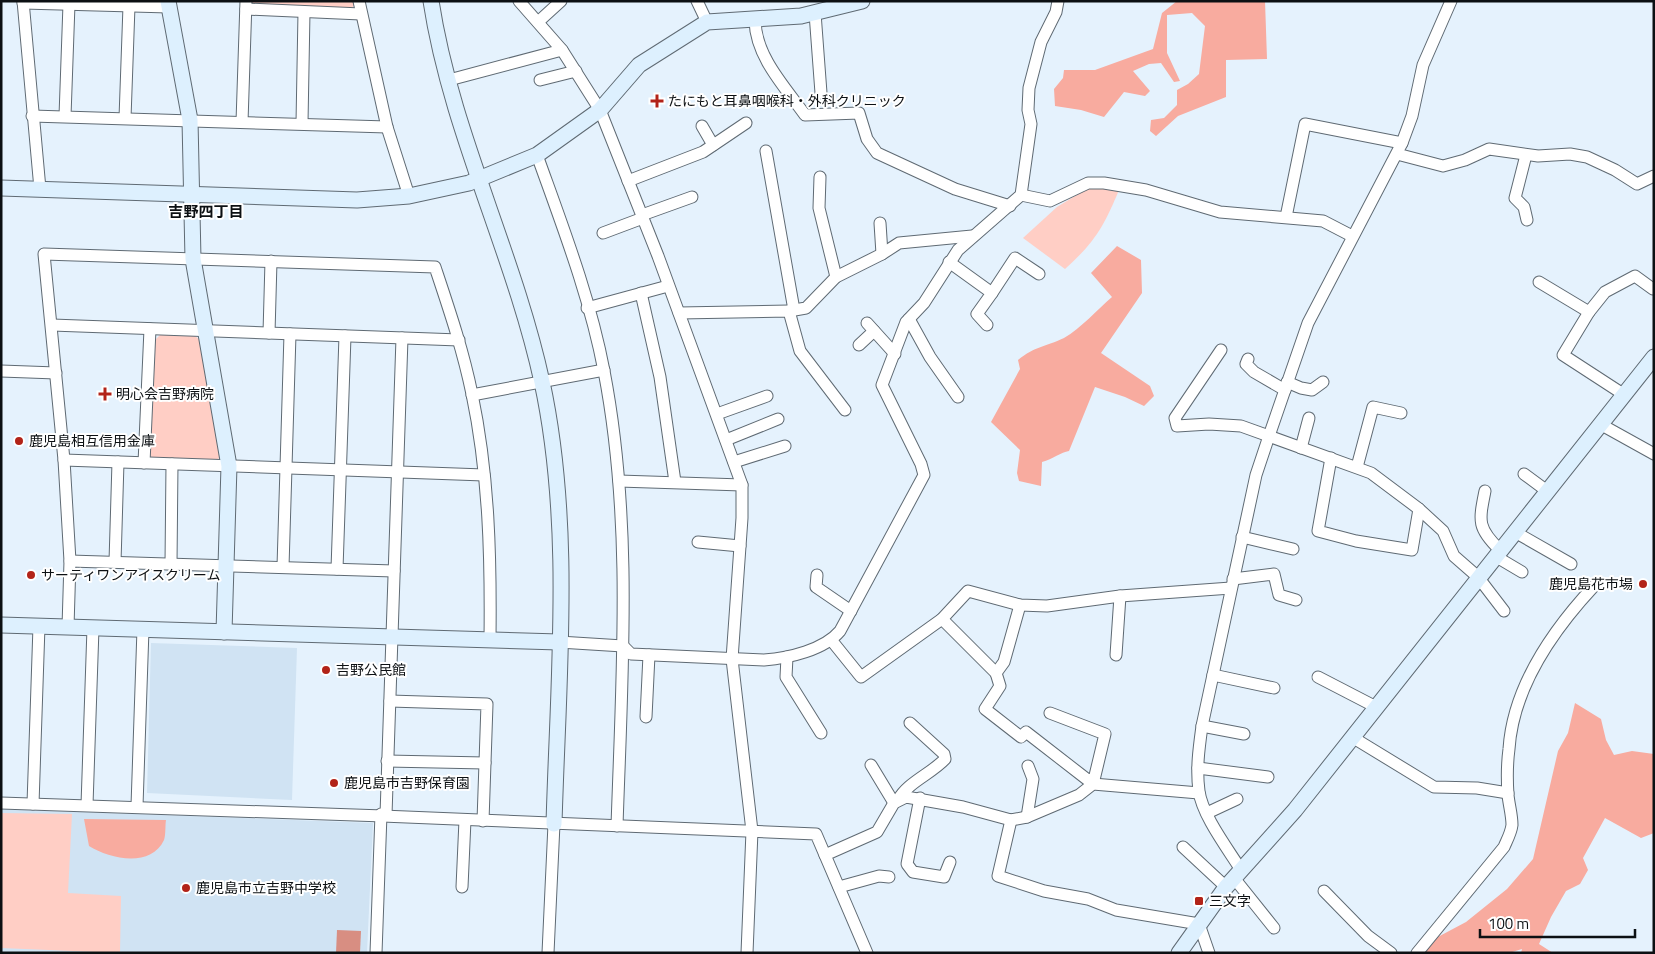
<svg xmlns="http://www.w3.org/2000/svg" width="1655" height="954" font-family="'Titillium Web','Noto Sans JP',sans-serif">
<rect width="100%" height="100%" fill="#e5f2fd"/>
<!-- built -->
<g fill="#d0e3f3">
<polygon points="151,643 297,648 292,800 147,793"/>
<polygon points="1,809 373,823 367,953 1,953"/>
</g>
<!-- green -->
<g fill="#ffcec5">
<polygon points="251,1 354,1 355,5 350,9 254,5"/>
<path d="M1088,188L1119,190C1104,226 1095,242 1065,269L1023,238L1057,207Z"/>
<polygon points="161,334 195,336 199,339 220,457 216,461 152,458 149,454 153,342"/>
<polygon points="1,813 72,814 68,893 121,896 120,953 1,948"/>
</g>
<!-- forest -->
<g fill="#f8ab9f">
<polygon points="1177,1 1265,1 1267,59 1226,60 1226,97 1178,116 1156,136 1150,131 1151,120 1164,118 1177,105 1177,90 1188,84 1199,74 1205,26 1192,13 1167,15 1167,53 1180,81 1174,82 1161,63 1149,64 1133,71 1150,91 1145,96 1124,92 1104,117 1081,110 1055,106 1054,89 1063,78 1064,70 1095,70 1153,49 1162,13"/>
<path d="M1117,246L1141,260L1142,293L1101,353L1150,386L1154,396L1144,406L1125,397L1095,387L1069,451C1061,452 1053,459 1042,462L1041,486L1019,481L1017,473L1020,450L991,422L1020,369L1018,360C1035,346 1045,347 1064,338C1081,328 1097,310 1112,297L1091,273Z"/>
<polygon points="1575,703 1601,719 1606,740 1614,755 1632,751 1654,754 1654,833 1641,838 1605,818 1583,858 1588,870 1580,884 1566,891 1551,917 1539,944 1553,953 1521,953 1522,949 1509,953 1425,953 1434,939 1466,922 1507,889 1533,859 1558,751 1568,733"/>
<path d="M84,819L166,820C165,826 166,834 164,840C151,868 110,859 89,846Z"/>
</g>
<!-- water -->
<polygon fill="#d88e82" points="337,930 361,931 360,953 336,953"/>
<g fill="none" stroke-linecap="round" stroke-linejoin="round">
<defs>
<g id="street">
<polyline points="23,1 40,189"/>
<polyline points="359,1 387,127 409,196"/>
<polyline points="519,1 562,50 600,110 658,256 742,485 742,518 732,659 752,831 747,953"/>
<polyline points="697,1 707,22"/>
<polyline points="23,3 169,7"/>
<polyline points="246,9 361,14"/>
<polyline points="815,13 821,93"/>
<path d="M755,21C756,57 785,87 805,115L859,113L867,139L877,153L955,189L1010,206"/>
<polyline points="538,22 561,1"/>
<polyline points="449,80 562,50"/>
<polyline points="540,80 576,71"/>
<polyline points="32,116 387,127"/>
<polyline points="65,116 69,4"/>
<polyline points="125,118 129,6"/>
<polyline points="242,122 246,1"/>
<polyline points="302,123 304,12"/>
<polyline points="702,126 713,145"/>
<polyline points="766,151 794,310"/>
<polyline points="1397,154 1443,166 1465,160 1489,149 1538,156 1570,154 1587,157 1615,170 1637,184 1654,176"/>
<path d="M537,155C562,225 590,297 604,371C633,521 622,674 617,826"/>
<polyline points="1526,155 1515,198 1524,207 1527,220"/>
<polyline points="820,177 819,208 836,277"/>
<polyline points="628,181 703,152 746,123"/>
<polyline points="1021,195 1050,201 1088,183 1104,183 1146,190 1220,212 1323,221 1352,236"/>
<polyline points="642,215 692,197"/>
<polyline points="1286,217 1305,124 1402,143"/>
<polyline points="880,223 882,254"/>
<polyline points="603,233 643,218"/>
<polyline points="949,262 992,293 977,314 987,325"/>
<polyline points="1539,282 1589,312 1563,355 1623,394"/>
<polyline points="641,293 660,377 675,482"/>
<polyline points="992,293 1015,258 1039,274"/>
<polyline points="587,308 668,286"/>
<polyline points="789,311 806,308 836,277 882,254 899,243 972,236"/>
<polyline points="1589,312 1605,292 1635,276 1653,289"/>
<polyline points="679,313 789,311 800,351 845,410"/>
<polyline points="909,319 930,357 958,397"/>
<polyline points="867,323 895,354"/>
<polyline points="52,325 459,340"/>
<polyline points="269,333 271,261"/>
<polyline points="859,345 874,331"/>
<polyline points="1221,350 1175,418 1177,426 1209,424 1241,426 1371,473 1419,509 1443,531 1454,556 1478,577 1504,611"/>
<polyline points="1248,359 1246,364 1254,372 1285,390"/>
<polyline points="1,371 56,373"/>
<polyline points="1287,382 1301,388 1312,390 1323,382"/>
<polyline points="472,395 604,370"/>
<polyline points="717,414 767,396"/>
<polyline points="1600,424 1654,454"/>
<polyline points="726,440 778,419"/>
<polyline points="1301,448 1309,418"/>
<polyline points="1331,458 1318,531 1356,541 1412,550 1419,509"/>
<polyline points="64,460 484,475"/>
<polyline points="734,462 785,446"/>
<polyline points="144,463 150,329"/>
<polyline points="1357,467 1373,407 1401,413"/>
<polyline points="1524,474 1547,491"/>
<polyline points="619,481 742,485"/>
<path d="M1485,491C1479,521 1477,528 1500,550"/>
<polyline points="1515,532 1571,564"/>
<polyline points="1242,537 1293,549"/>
<polyline points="698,542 740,546"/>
<polyline points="1495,556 1522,572"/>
<polyline points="70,561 394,571"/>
<polyline points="115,562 118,462"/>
<polyline points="171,564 172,464"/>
<polyline points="283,567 290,334"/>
<polyline points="337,569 345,336"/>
<polyline points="817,575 816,587 851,611"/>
<polyline points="1233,579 1274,574 1279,595 1296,600"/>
<polyline points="1020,605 1004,662 996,673 1000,686 985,709 1021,737 1026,732 1093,784 1105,734 1050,713"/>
<polyline points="942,619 996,673"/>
<path d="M68,627L70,561L64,460L44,254L435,267C449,309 463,350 472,394C489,475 491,557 490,640"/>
<polyline points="832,641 861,677 942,619 968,591 1020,605 1047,606 1120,596 1231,588"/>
<path d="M559,642L623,646L631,654L764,660C789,658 824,650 840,631L924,475L921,464L882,385L906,322L924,303L958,250L1021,195L1031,124L1028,110L1029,88L1041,42L1056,12L1058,1"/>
<polyline points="1116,655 1120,596"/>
<polyline points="787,657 786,677 821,733"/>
<polyline points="1213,675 1274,688"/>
<polyline points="1318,677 1376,707"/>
<polyline points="390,701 487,704 483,821"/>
<polyline points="646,717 649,655"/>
<polyline points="1202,726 1244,734"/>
<polyline points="1352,737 1434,787 1477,788 1508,793"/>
<polyline points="387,761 485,763"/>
<polyline points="871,765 894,803"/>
<polyline points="1198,768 1268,777"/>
<polyline points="920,798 907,864 913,872 944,877 950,862"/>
<path d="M898,800C908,782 931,774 945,759L944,754L910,723"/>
<path d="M1,803C273,811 544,822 816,834L867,953"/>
<polyline points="33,804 39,626"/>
<polyline points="87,805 93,628"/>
<polyline points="137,806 143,629"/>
<polyline points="1207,813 1237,799"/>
<polyline points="386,815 402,338"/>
<polyline points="1027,817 1033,779 1028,766"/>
<polyline points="1011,820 998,876 1044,891 1088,899 1116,910 1199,924 1209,953"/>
<polyline points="1183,847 1226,887"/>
<polyline points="825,855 877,832 894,803 906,797 963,807 1011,820 1027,817 1079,795 1093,784 1199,793"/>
<path d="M1241,870C1228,849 1202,815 1199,791C1196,769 1199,748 1202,726L1256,475L1269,436L1308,323L1402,143L1412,116L1423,65L1451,1"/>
<polyline points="1234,878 1274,928"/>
<polyline points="462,887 465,820"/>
<polyline points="839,887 879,876 889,877"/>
<polyline points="1324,891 1368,936 1391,953"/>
<polyline points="376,953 381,814"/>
<polyline points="548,953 554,824"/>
<path d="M1417,953L1504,847C1507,840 1511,833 1512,825C1512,815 1509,805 1508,795C1507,780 1507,764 1509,749C1513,688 1553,630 1594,586"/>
</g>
<g id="secondary">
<polyline points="168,1 190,120 193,259 229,466 224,632"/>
<path d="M431,1C451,132 514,253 542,382C573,526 558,678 554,824"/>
<polyline points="1,188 357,200 409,196 469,183 537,155 600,110 639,65 707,22 801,16 862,1"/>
<polyline points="1,625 559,642"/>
<polyline points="1179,953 1226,887 1295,810 1654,357"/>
</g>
</defs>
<!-- street casing -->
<use href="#street" stroke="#5f6a73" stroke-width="13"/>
<!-- secondary casing -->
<use href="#secondary" stroke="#5f6a73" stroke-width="17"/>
<!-- street -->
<use href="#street" stroke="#fff" stroke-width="11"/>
<!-- secondary -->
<use href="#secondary" stroke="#ddf0fe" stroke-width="15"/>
</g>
<!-- markers -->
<g fill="#b22318" stroke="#fff" stroke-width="2">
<path d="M654.5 93.5h5v5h5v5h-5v5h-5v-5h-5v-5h5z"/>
<path d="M102.5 386.5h5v5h5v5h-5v5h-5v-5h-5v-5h5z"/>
<circle cx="19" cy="441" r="5"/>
<circle cx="31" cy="575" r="5"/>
<circle cx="1643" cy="584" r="5"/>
<circle cx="326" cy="670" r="5"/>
<circle cx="334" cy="783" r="5"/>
<circle cx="186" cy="888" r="5"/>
<rect x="1194" y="896" width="10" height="10" rx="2.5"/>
</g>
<g text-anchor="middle" stroke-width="4" stroke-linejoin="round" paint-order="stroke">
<!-- poi labels -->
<g font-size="14" fill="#0c1013" stroke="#fff" text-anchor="start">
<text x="668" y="106">たにもと耳鼻咽喉科・外科クリニック</text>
<text x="116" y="399">明心会吉野病院</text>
<text x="29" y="446">鹿児島相互信用金庫</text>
<text x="41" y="580">サーティワンアイスクリーム</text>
<text x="1633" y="589" text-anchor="end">鹿児島花市場</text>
<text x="336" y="675">吉野公民館</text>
<text x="344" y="788">鹿児島市吉野保育園</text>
<text x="196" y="893">鹿児島市立吉野中学校</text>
<text x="1209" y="906">三文字</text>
</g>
<!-- neighbourhood labels -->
<g font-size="15" font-weight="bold" fill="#0c1013" stroke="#fff">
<text x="206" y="217">吉野四丁目</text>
</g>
</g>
<!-- border -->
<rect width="1655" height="954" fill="none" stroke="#0c1013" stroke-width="5"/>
<!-- scale -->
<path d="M1480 929v8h155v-8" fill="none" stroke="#0c1013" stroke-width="2.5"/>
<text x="1488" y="929" font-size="15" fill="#0c1013" stroke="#ffffff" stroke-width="4" paint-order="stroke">100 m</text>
</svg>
